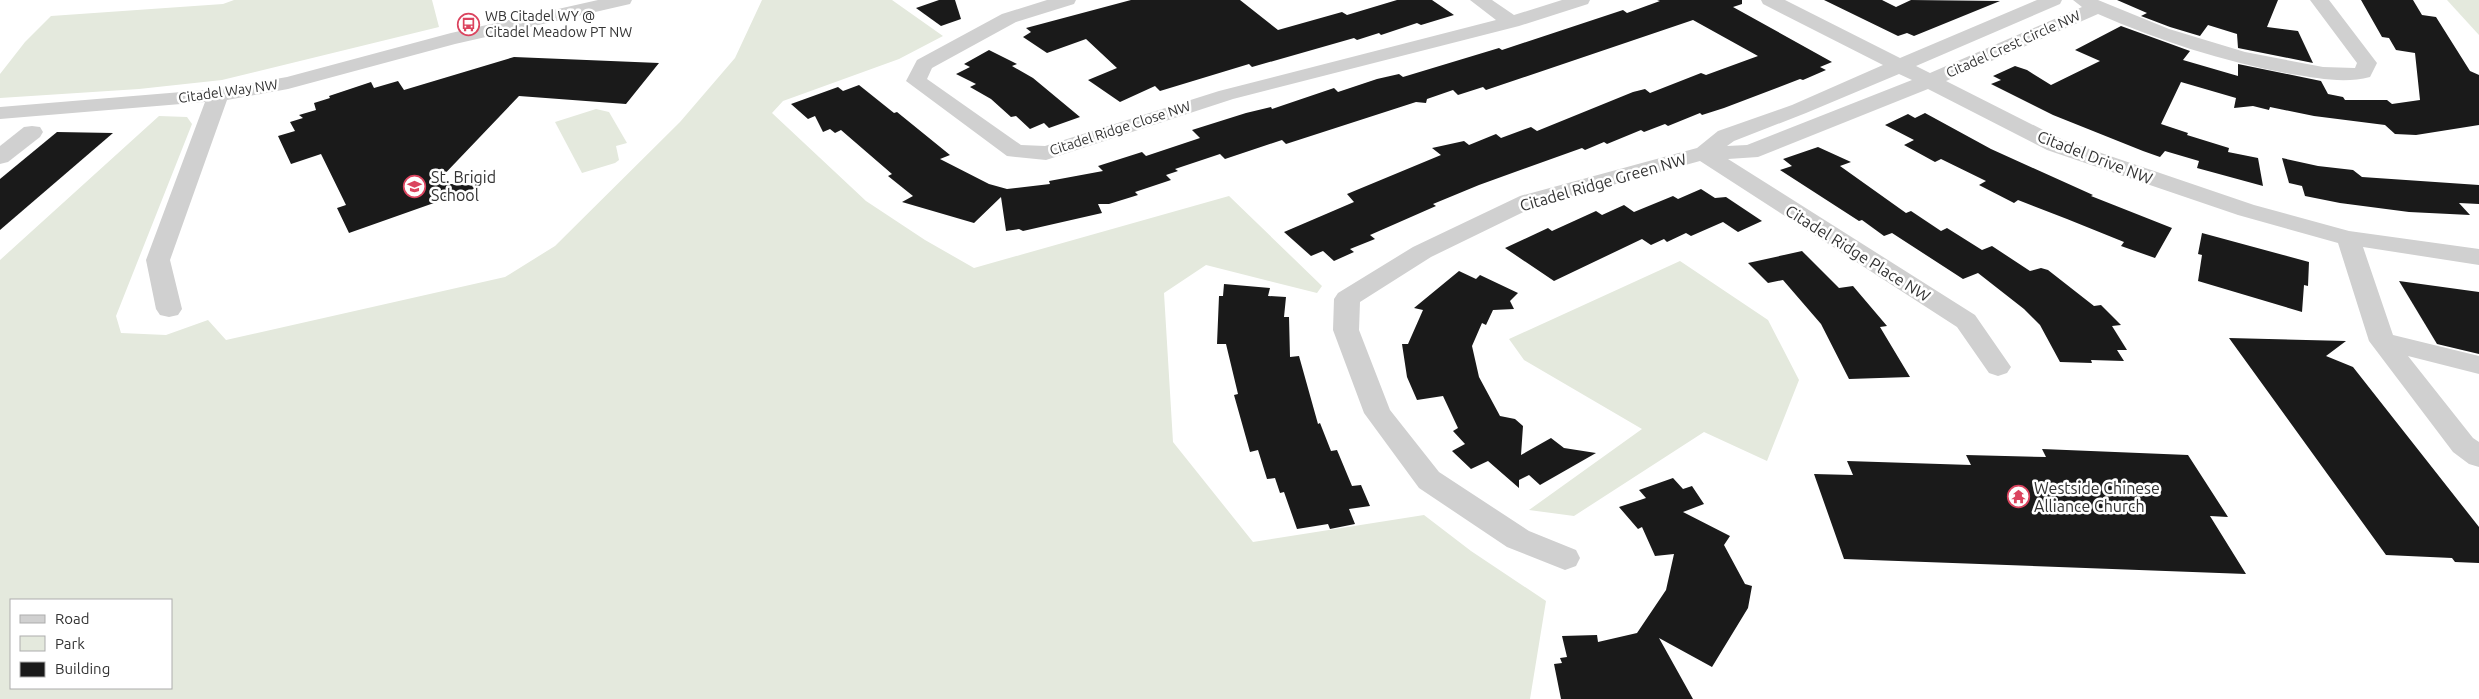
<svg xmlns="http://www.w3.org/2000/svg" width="2479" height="699" font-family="Ubuntu,sans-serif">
<rect width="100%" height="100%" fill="#fff"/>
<!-- green -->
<g fill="#e4e9dd" fill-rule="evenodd">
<polygon points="234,0 432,0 439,27 222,80 139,89 0,98 0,74 25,42 51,16 223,4"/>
<path d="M762,0H892L943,36L899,59L783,101L772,113L866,201L925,240L974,268L1229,196L1322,286L1317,293L1206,265L1164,293L1173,442L1253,542L1424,515L1471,551L1546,601L1530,699H0V260L159,116L187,117L192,124L116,316L121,333L166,335L208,320L226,340L505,277L555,246L680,122L735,58ZM11,600H171V688H11Z"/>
<polygon points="2447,0 2479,0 2479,35"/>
<polygon points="596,109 609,112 627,143 616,146 619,160 615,163 582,173 555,122"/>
<polygon points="1680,261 1768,320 1799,380 1767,461 1704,432 1574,516 1529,510 1642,429 1524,360 1509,339"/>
</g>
<!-- building -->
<g fill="#1a1a1a">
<polygon points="939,0 955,0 961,19 941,26 916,8"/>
<polygon points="1131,0 1240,0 1278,30 1342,12 1347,15 1397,0 1432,0 1454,15 1421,25 1417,23 1381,35 1379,33 1357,40 1354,38 1252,67 1249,64 1160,91 1155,86 1120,102 1088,80 1117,68 1086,39 1047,53 1023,37 1031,32 1026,28"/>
<polygon points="1657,0 1742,0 1742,4 1733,7 1832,62 1820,67 1826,70 1803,80 1800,79 1724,108 1702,115 1700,113 1668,126 1665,124 1644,132 1641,130 1607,144 1604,142 1585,150 1582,148 1479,185 1433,204 1436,206 1370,235 1375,239 1350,249 1354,252 1334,261 1323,251 1311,256 1284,232 1354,202 1347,194 1441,155 1432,148 1464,141 1469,145 1496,134 1501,138 1531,127 1537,131 1633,92 1645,89 1650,93 1701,73 1706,75 1758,56 1693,20 1486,90 1483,87 1458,95 1453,90 1427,99 1426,103 1416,102 1286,144 1282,140 1225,159 1220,154 1175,169 1178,171 1166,175 1171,180 1135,192 1138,195 1109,204 1098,204 1102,213 1023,231 1019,229 1006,231 1001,197 974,223 902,202 913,196 888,176 892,174 841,130 835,133 830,129 823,132 815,116 808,119 791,104 838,87 843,91 859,85 894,113 897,112 950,155 940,159 989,184 1007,189 1050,184 1049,181 1103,171 1098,166 1142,152 1146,156 1200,138 1192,130 1246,113 1271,107 1272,109 1334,88 1338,92 1377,79 1399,74 1403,77 1499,48 1502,50 1623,10 1627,13 1660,1"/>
<polygon points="1824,0 1882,0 1896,7 1911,0 2000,1 1914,36 1907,33 1898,36"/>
<polygon points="2117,0 2278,0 2267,27 2298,31 2313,63 2238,48 2237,34 2208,25 2200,36 2170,27 2141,16 2147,13"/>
<polygon points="2361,0 2413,0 2422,15 2436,17 2470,71 2479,75 2479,125 2416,135 2395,134 2385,125 2314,116 2270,107 2269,110 2253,106 2234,108 2236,98 2181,82 2161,124 2188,133 2187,135 2229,148 2228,152 2258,158 2263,186 2197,168 2199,161 2165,151 2160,157 2143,151 2053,115 1991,84 2001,80 1993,76 2015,66 2027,70 2051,85 2100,61 2075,50 2121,26 2190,51 2183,60 2238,76 2238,64 2321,81 2328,94 2343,97 2345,100 2387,100 2392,104 2420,100 2415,53 2396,50 2389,38 2382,37"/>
<polygon points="989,50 1017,64 1012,66 1033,78 1080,117 1049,128 1044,123 1030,129 1016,116 1011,117 991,99 970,87 976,84 956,74 970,67 964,64"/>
<polygon points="514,57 659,63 626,104 519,96 436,183 482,186 349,233 337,208 346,205 321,154 291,164 278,136 295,131 290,122 303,118 299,115 316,110 314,103 330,98 329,96 371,82 374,88 398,81 404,90"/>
<polygon points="1925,113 1991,149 2093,195 2091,196 2172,228 2155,258 2121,246 2124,242 2067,219 2018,200 2014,203 1979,185 1986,181 1941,159 1935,162 1904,145 1914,140 1885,125 1908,114 1915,118"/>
<polygon points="57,132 113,133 0,230 0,179"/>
<polygon points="1818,147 1851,162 1840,166 1906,213 1911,211 1941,231 1947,228 1982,250 1992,246 2030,271 2041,268 2048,270 2094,306 2101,305 2121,325 2112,326 2127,350 2117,350 2124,361 2091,360 2092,363 2060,362 2040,325 2024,309 1978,273 1963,279 1892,233 1884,236 1862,220 1859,221 1780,170 1792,166 1783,159"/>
<polygon points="2282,158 2318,166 2353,170 2362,177 2479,185 2479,204 2459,203 2470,215 2409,212 2340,203 2305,196 2302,186 2289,183"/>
<polygon points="1701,189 1715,198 1726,197 1762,221 1738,232 1723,222 1691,236 1686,233 1667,242 1664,239 1651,245 1642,239 1554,281 1505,248 1548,228 1552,231 1596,211 1602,215 1624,205 1634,212 1673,196 1678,199"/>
<polygon points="2202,233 2309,262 2308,286 2304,285 2302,312 2198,281 2202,255 2198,254"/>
<polygon points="1802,251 1839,288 1853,286 1887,326 1880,327 1910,377 1849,379 1821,324 1783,280 1768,283 1748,263"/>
<polygon points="1459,271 1476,279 1480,275 1518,293 1510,301 1514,309 1493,310 1486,325 1482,323 1472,346 1479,377 1500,416 1515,419 1523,426 1521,455 1551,438 1564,448 1596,453 1540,485 1529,475 1519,480 1519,488 1488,461 1471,469 1452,451 1465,444 1453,431 1458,428 1443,396 1417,400 1407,377 1402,344 1408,344 1423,310 1414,308"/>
<polygon points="2399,281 2479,292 2479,354 2437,344"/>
<polygon points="1224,284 1270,288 1268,296 1286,297 1284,317 1289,317 1290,357 1299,356 1318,424 1320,423 1331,451 1337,450 1352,486 1361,485 1370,506 1349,509 1355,524 1330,529 1328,524 1297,529 1284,492 1280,493 1275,478 1267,479 1258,450 1250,452 1234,395 1238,394 1226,344 1217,344 1219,296 1223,296"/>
<polygon points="2229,338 2346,341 2326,356 2353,367 2479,527 2479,563 2455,562 2452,558 2386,555"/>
<polygon points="2042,449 2188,455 2228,517 2210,516 2246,574 1844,559 1814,474 1853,475 1847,461 1971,465 1966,455 2046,457"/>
<polygon points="1673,478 1683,489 1692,486 1704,504 1683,512 1730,536 1724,545 1745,584 1752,586 1748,608 1712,667 1659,638 1693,699 1561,699 1554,664 1562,663 1560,658 1567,657 1562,636 1597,635 1598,642 1637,633 1666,590 1674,554 1655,556 1642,527 1638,529 1619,507 1646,498 1639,490"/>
</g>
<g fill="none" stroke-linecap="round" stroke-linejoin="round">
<!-- minor -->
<g fill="#d0d0d0" fill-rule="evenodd">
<polygon points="598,0 632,0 630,4 455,44 288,89 227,100 170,260 182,309 178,315 169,317 160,315 156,309 146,260 205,102 0,119 0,107 218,89 287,77 451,33"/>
<polygon points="1047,0 1076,0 1074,4 1016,22 932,68 927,79 1021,145 1045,146 1219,91 1496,20 1470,0 1492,0 1514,15 1562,0 1590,0 1588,4 1519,26 1233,99 1046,160 1007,156 906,81 917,60 1002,14"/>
<path d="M1761,0H1785L1900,58L2037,0H2062L2060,4L1916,66L1930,73L2082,7L2073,0H2098L2169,29L2245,52L2323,67L2355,68L2357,63L2310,0H2329L2377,63L2370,77C2344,84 2317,78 2291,74C2224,62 2160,41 2098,14L1946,81L2063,140L2254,205L2349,231L2479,249V265L2363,247L2393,335L2479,356V374L2408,356L2473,438L2479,442V467L2469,464L2453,452L2369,341L2338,243L2238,215L2047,150L1928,89L1758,157L1728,159L1975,315L2011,367L2007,373L1998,376L1989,373L1957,327L1700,161L1536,206L1431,257L1360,302L1359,330L1390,410L1439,472L1529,531L1576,550L1580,558L1576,566L1565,570L1507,547L1419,488L1364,413L1333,330L1334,299L1338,293L1413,247L1520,196L1697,148L1718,131L1792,105L1883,65L1763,4ZM1899,74L1912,80L1747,145L1727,146L1734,141L1806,113Z"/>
<polygon points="32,126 40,127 43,132 40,137 8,162 0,164 0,146 24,127"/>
</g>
</g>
<!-- icons -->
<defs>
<symbol id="bus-ring" viewBox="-11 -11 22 22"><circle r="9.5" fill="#fff" stroke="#db445f" stroke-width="1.5"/><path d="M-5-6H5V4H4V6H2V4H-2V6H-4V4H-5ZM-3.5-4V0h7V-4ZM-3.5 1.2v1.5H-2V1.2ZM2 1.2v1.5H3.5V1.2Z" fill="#db445f"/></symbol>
<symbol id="school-ring" viewBox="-11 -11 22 22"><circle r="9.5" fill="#fff" stroke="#db445f" stroke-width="1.5"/><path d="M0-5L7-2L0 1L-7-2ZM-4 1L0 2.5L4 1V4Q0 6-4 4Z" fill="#db445f"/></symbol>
<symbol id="temple-ring" viewBox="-11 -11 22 22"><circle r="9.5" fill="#fff" stroke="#db445f" stroke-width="1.5"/><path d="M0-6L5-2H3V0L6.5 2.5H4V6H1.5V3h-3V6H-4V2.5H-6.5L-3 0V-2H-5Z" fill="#db445f"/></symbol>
</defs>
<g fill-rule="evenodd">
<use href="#bus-ring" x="456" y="12" width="25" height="25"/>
<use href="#school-ring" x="402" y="174" width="25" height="25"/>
<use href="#temple-ring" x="2006" y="484" width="25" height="25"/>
</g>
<g text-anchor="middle" stroke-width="5" stroke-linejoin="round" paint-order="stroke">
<!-- far-poi labels -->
<g font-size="14" fill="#333" stroke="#fff" text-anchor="start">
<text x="485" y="21">WB Citadel WY @<tspan x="485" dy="16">Citadel Meadow PT NW</tspan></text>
</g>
<!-- far-street labels -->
<g font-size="14" fill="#333" stroke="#fff">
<text transform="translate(2013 44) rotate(-24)" y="5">Citadel Crest Circle NW</text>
<text transform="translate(228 91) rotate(-8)" y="5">Citadel Way NW</text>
<text transform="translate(1120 128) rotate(-18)" y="5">Citadel Ridge Close NW</text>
</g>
<!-- street labels -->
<g font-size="16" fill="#333" stroke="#fff">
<text transform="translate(2095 157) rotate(21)" y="6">Citadel Drive NW</text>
<text transform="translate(1603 182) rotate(-16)" y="6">Citadel Ridge Green NW</text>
<text transform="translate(1858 253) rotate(32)" y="6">Citadel Ridge Place NW</text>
</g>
<!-- poi labels -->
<g font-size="16" fill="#333" stroke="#fff" text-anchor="start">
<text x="431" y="183">St. Brigid<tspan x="431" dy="18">School</tspan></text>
<text x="2034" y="494">Westside Chinese<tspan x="2034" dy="18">Alliance Church</tspan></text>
</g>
</g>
<!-- legend -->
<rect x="10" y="599" width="162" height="90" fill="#ffffff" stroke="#adadad"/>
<rect x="20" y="615" width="25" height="8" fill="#d0d0d0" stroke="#adadad"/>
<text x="55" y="624" font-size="15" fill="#333333">Road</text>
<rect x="20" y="636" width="25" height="15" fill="#e4e9dd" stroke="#adadad"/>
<text x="55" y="649" font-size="15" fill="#333333">Park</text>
<rect x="20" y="662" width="25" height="15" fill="#1a1a1a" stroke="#adadad"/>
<text x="55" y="674" font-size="15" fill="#333333">Building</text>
</svg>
